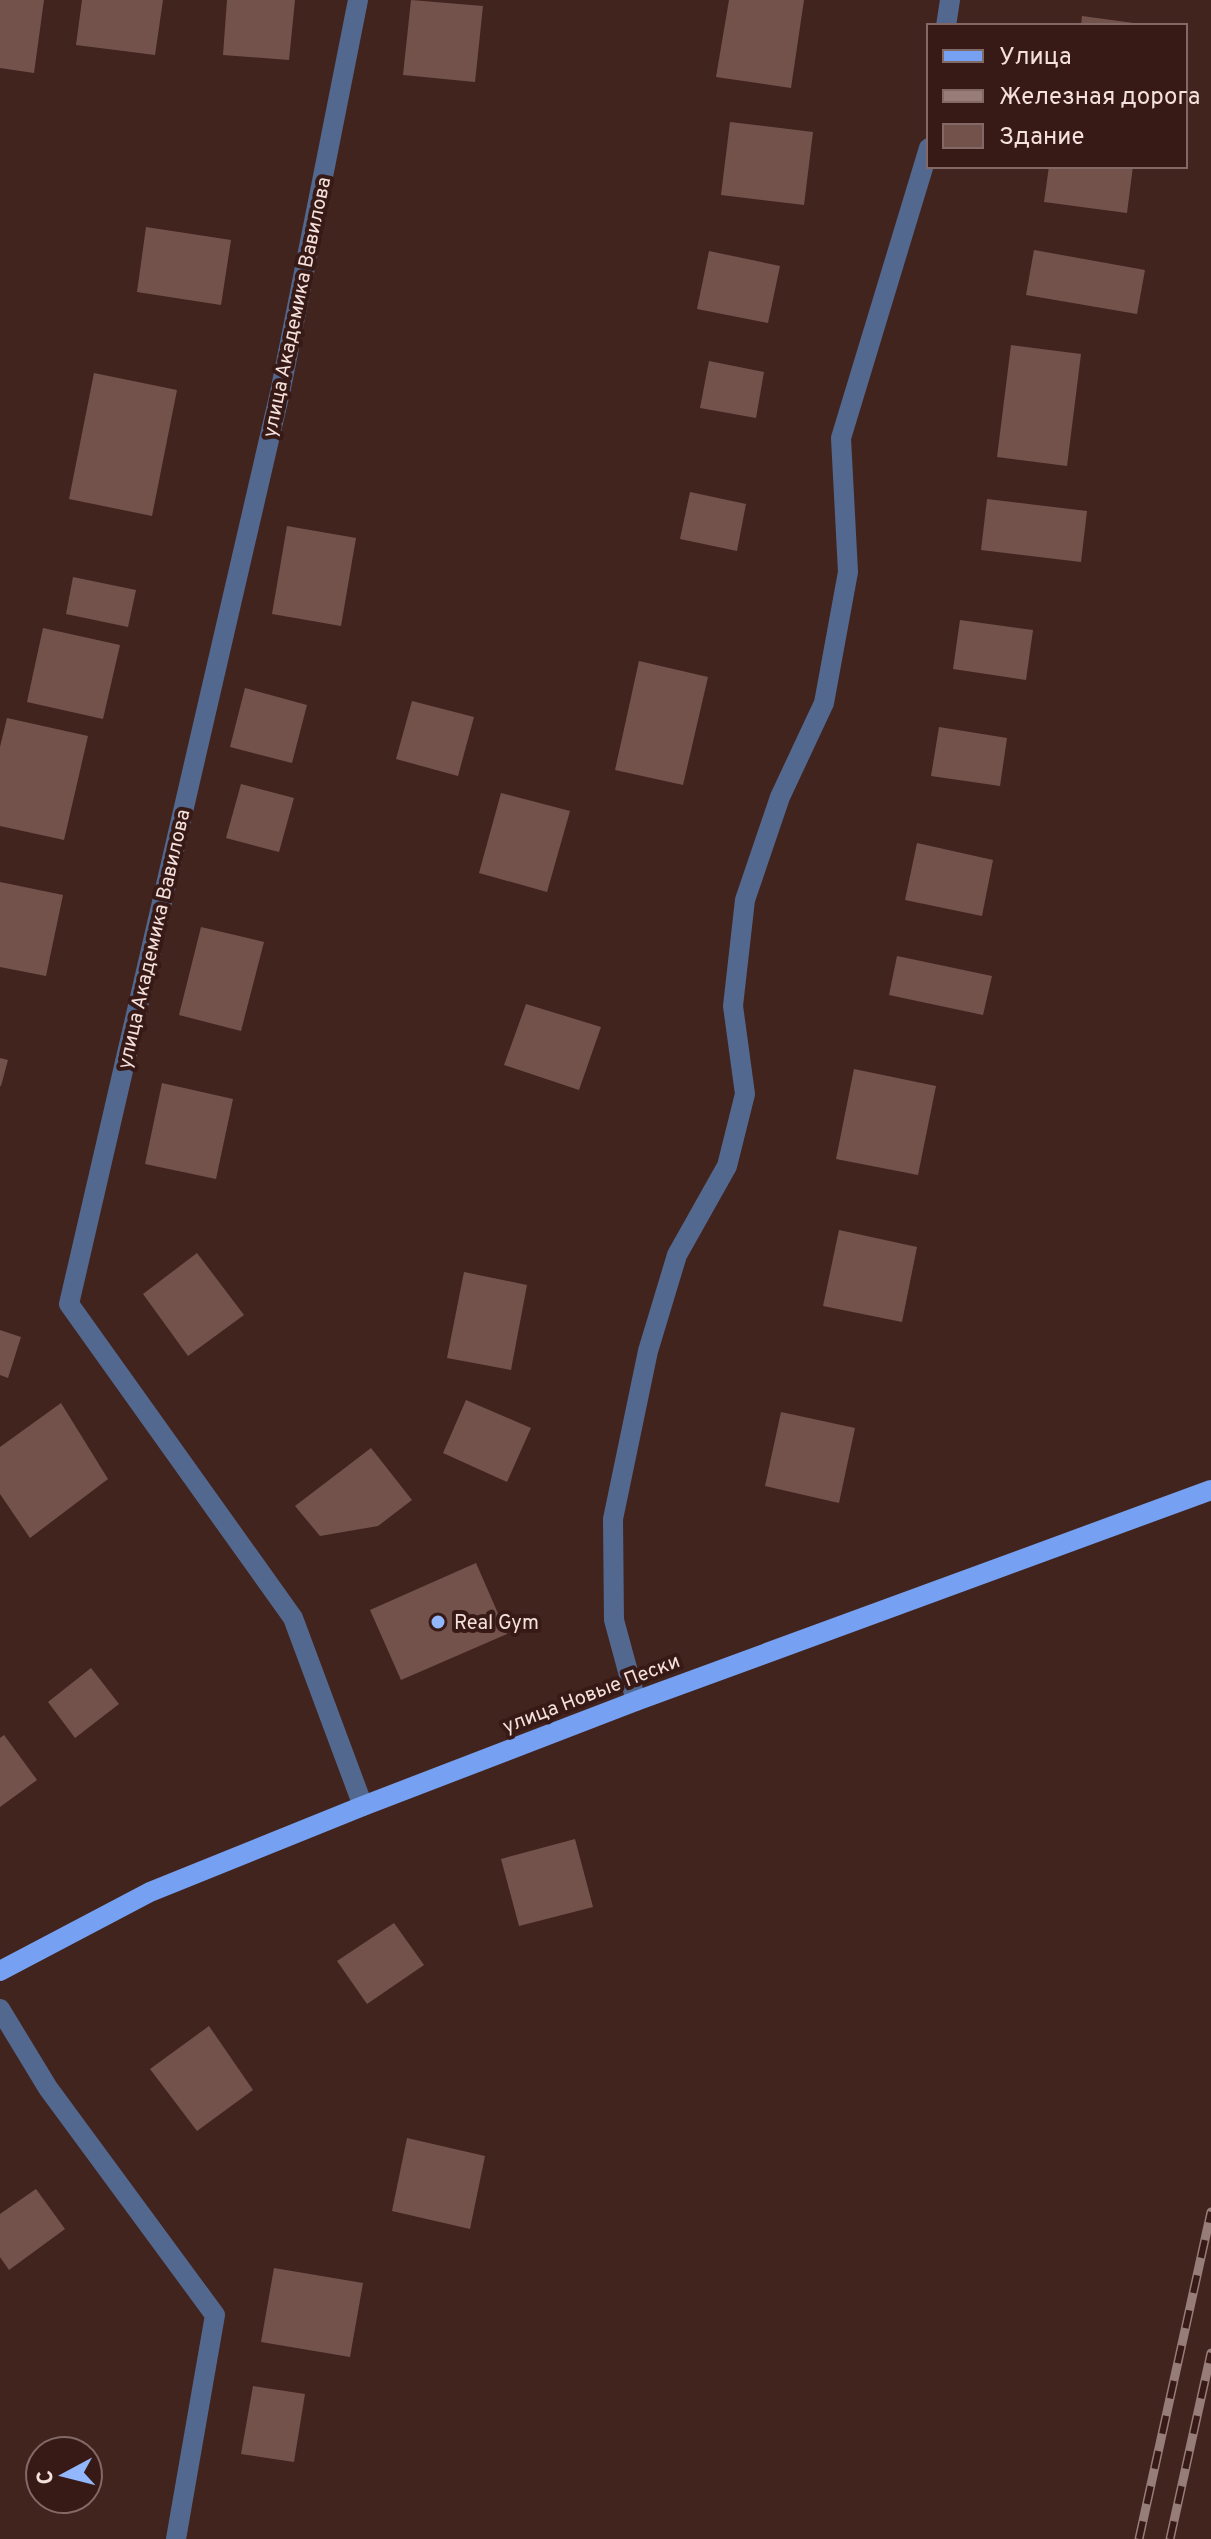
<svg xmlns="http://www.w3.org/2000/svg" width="1211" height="2539" font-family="Overpass,sans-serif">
<rect width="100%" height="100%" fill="#42241f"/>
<!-- building -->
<g fill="#74524c">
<polygon points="0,0 44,0 34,73 0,68"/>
<polygon points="82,0 163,0 155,55 76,45"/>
<polygon points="227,0 295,0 289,60 223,55"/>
<polygon points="411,0 483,6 475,82 403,75"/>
<polygon points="729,0 804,0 791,88 716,77"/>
<polygon points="1082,16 1141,24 1141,26 1081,26"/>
<polygon points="730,122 813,132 804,205 721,195"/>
<polygon points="1049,166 1133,166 1127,213 1044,202"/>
<polygon points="146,227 231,240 221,305 137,292"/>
<polygon points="1034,250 1145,270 1137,314 1026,295"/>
<polygon points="709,251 780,266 768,323 697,309"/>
<polygon points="1011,345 1081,354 1067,466 997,457"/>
<polygon points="709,361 764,372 756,418 700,408"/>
<polygon points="94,373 177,390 152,516 69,499"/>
<polygon points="690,492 746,504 737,551 680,539"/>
<polygon points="987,499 1087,511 1081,562 981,550"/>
<polygon points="287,526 356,538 341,626 272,614"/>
<polygon points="73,577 136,590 128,627 66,614"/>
<polygon points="960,620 1033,630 1026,680 953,669"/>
<polygon points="43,628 120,645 103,719 27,702"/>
<polygon points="639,661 708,677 683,785 615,770"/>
<polygon points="245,688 307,705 292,763 230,747"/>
<polygon points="412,701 474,717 458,776 396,759"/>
<polygon points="7,718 88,736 64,840 0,826 0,747"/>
<polygon points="939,727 1007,738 1000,786 931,776"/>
<polygon points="241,784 294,798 279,852 226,838"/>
<polygon points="501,793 570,811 547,892 479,873"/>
<polygon points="917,843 993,860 982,916 905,900"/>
<polygon points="0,882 63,895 46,976 0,967"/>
<polygon points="201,927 264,942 241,1031 179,1015"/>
<polygon points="897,956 992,976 983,1015 889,995"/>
<polygon points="526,1004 601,1027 579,1090 504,1065"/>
<polygon points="0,1058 8,1060 1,1086 0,1086"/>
<polygon points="854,1069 936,1086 918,1175 836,1159"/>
<polygon points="162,1083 233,1099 216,1179 145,1164"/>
<polygon points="839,1230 917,1247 902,1322 823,1306"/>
<polygon points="197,1253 244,1315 188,1356 143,1294"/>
<polygon points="464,1272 527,1285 511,1370 447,1358"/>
<polygon points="0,1330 21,1337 8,1378 0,1375"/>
<polygon points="466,1400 531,1428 507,1482 443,1453"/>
<polygon points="61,1403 108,1479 30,1538 0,1494 0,1447"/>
<polygon points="781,1412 855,1428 839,1503 765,1486"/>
<polygon points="371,1448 412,1500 378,1526 320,1536 295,1506"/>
<polygon points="476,1563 507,1634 401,1680 370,1610"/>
<polygon points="91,1668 119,1704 75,1738 48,1702"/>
<polygon points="4,1735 37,1780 0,1807 0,1738"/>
<polygon points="575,1839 593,1907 519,1926 501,1859"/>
<polygon points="394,1923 424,1965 367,2004 337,1961"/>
<polygon points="209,2026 253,2090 197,2131 150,2069"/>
<polygon points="407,2138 485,2156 470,2229 392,2211"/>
<polygon points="36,2189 65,2229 9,2270 0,2257 0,2214"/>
<polygon points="274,2268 363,2283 350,2357 261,2342"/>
<polygon points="253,2386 305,2394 294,2462 241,2454"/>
</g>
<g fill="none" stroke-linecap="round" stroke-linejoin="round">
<!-- minor -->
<g stroke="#53688f" stroke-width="20">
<polyline points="358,0 281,388 69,1304 293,1618 363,1806"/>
<polyline points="946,26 950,0"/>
<polyline points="636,1701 614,1620 613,1519 648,1351 677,1255 727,1166 745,1094 733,1006 745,900 780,797 824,703 848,572 841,438 929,148"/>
<polyline points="0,2009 48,2088 215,2315 176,2539"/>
</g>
<!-- major -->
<polyline stroke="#76a1f2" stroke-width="20" points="0,1971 150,1892 363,1806 636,1701 1211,1490"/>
<defs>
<g id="rail">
<polyline points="1139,2539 1211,2212"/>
<polyline points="1170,2539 1211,2353"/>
</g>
</defs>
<!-- rail casing -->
<use href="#rail" stroke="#967d78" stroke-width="9"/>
<!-- rail -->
<use href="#rail" stroke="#371a16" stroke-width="6" stroke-dasharray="18" stroke-linecap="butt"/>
</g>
<!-- markers -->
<circle fill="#92b7fd" stroke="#371a16" stroke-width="3" cx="438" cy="1622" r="8"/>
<g text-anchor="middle" stroke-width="8" stroke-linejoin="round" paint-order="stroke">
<!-- street labels -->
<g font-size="20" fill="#f4e0dc" stroke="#371a16">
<text transform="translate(296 307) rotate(-78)" y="7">улица Академика Вавилова</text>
<text transform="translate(153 939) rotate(-77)" y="7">улица Академика Вавилова</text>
<text transform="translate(591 1693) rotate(-21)" y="7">улица Новые Пески</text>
</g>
<!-- poi labels -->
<g font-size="20" fill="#f4e0dc" stroke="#371a16" text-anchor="start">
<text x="454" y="1629">Real Gym</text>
</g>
</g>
<!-- legend -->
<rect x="927" y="24" width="260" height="144" fill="#371a16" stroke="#836965" stroke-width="2"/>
<rect x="943" y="50" width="40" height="12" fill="#76a1f2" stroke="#836965" stroke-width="2"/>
<text x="999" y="64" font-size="24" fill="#f4e0dc">Улица</text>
<rect x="943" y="90" width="40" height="12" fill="#967d78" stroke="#836965" stroke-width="2"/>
<text x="999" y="104" font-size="24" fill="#f4e0dc">Железная дорога</text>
<rect x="943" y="124" width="40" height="24" fill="#74524c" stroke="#836965" stroke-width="2"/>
<text x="999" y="144" font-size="24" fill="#f4e0dc">Здание</text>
<!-- north arrow -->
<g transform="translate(64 2475) rotate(263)"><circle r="38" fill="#371a16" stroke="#836965" stroke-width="2"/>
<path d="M0-6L14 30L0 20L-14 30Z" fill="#92b7fd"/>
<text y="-12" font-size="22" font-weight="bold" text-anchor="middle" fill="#f4e0dc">С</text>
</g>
</svg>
